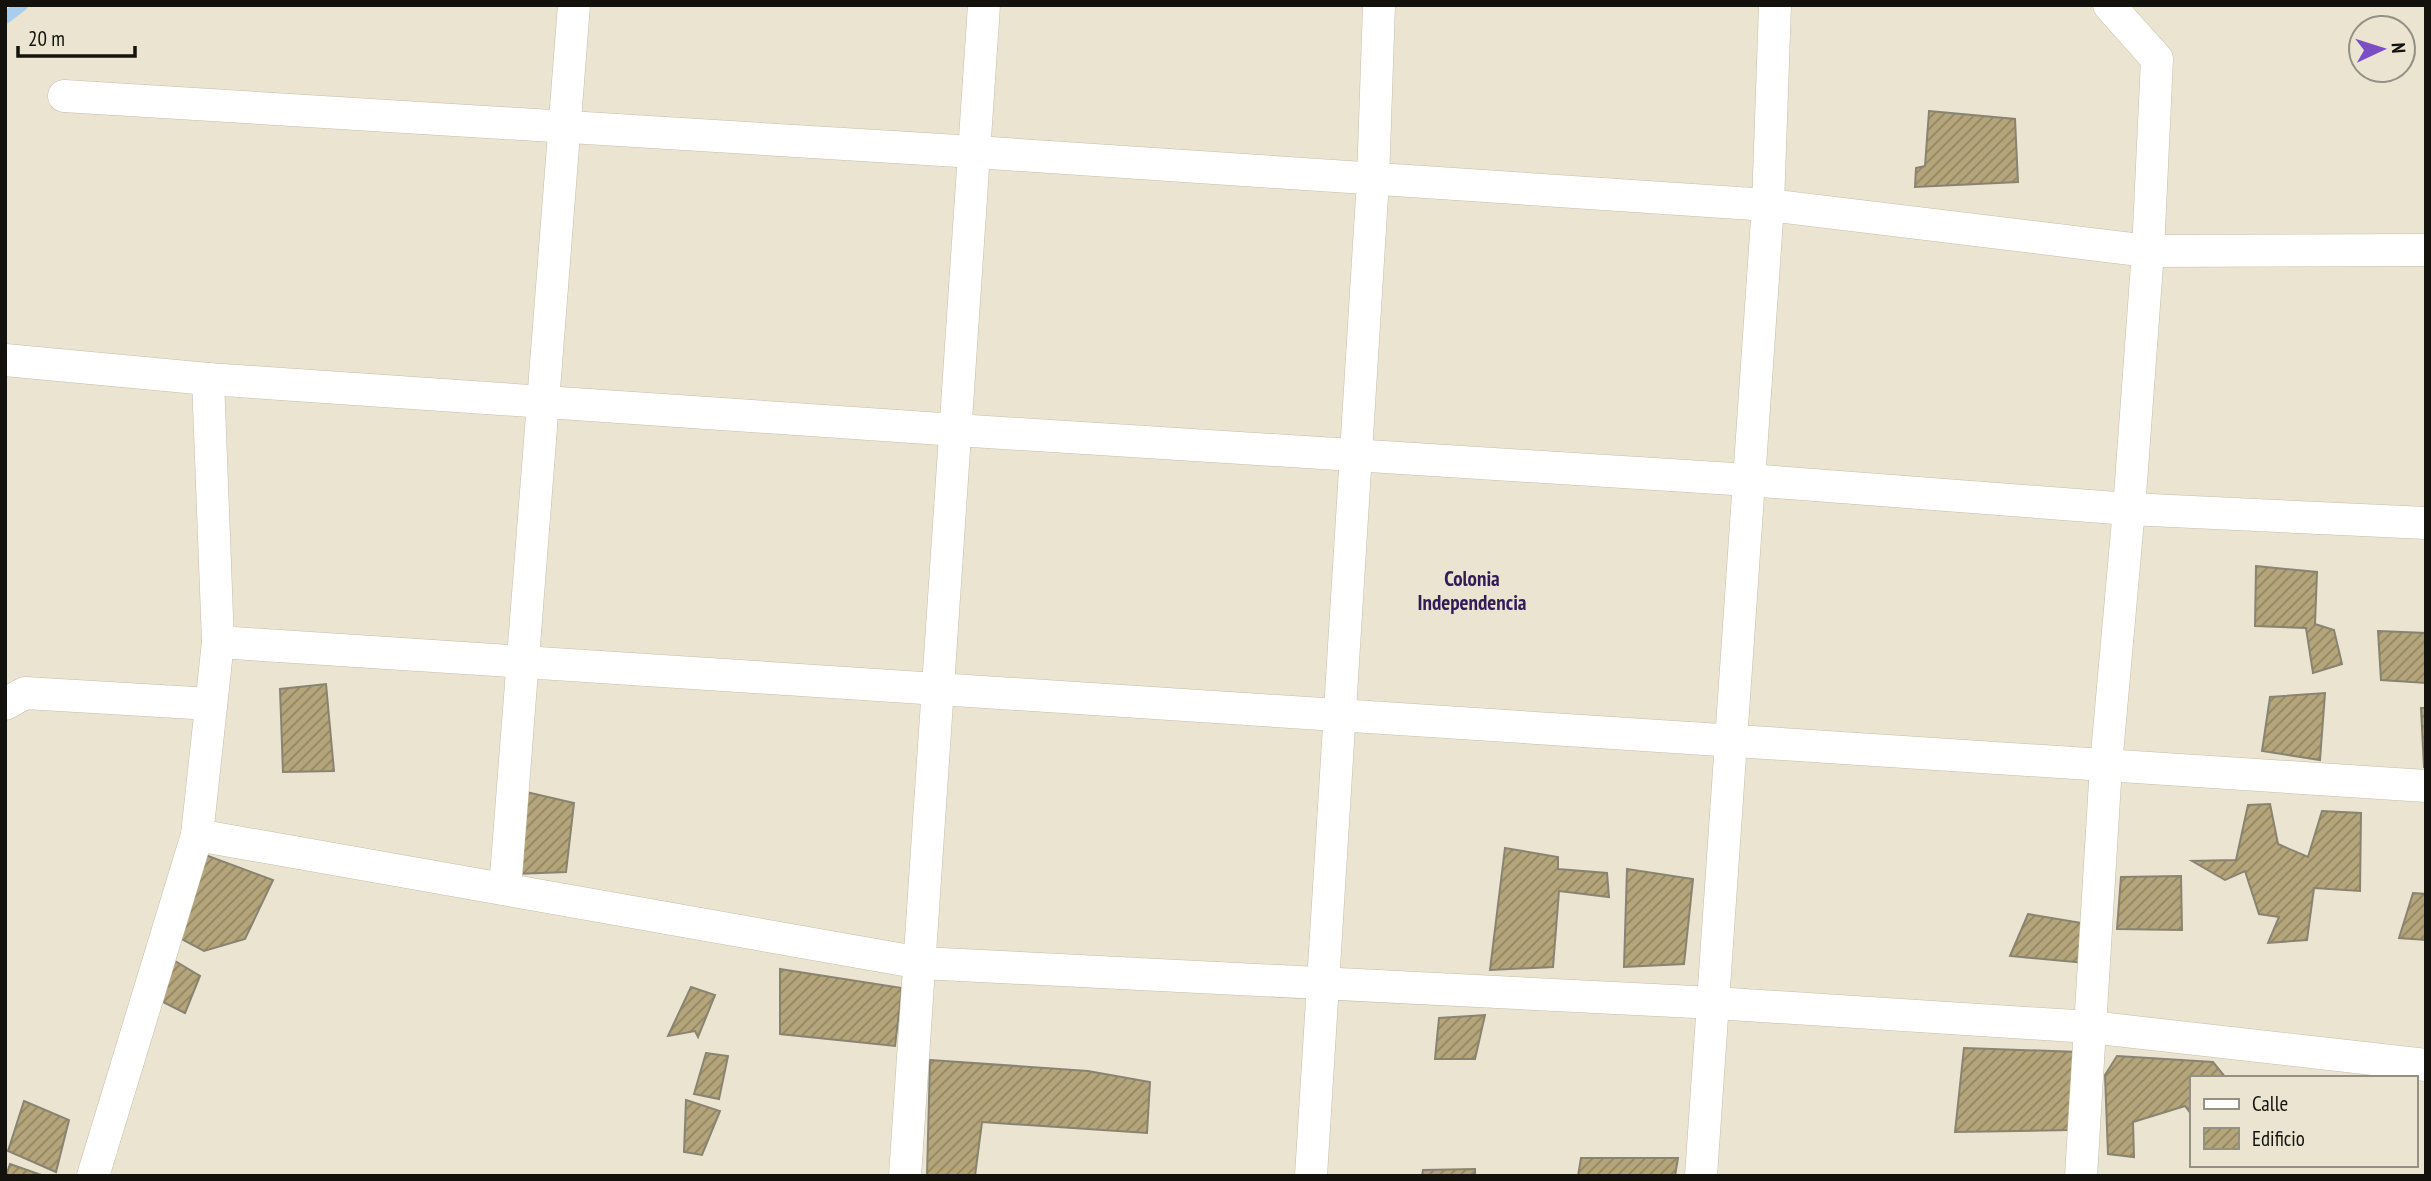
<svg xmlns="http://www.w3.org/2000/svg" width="2431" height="1181" font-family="'PT Sans Narrow',sans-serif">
<defs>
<pattern id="building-hatch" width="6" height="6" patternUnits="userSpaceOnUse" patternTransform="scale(1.75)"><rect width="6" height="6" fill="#b4a57a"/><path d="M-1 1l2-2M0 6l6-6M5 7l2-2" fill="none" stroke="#918562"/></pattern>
</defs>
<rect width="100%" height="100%" fill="#eae4d1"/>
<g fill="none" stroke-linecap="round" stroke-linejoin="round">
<!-- stream -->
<polyline stroke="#a8ceef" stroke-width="12" points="5,18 22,5"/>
</g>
<!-- building -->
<g fill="url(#building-hatch)" stroke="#898372" stroke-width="2">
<polygon points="1929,111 2015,119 2018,182 1915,187 1916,168 1925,166"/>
<polygon points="2256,566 2317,572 2315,624 2334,630 2342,664 2313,673 2306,628 2255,626"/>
<polygon points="2378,631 2426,633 2426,683 2381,680"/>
<polygon points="326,684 334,771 283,772 280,689"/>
<polygon points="2325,693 2320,760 2262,751 2270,697"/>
<polygon points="2421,708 2426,708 2426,767 2424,767"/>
<polygon points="522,791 574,803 566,872 515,874"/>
<polygon points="2270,804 2278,844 2308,857 2322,811 2361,813 2360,891 2314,888 2307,940 2268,943 2279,917 2259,914 2245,871 2225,880 2192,861 2236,860 2248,805"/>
<polygon points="1505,848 1558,857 1558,869 1607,873 1609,897 1559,891 1553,967 1490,970"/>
<polygon points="200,853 273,880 245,939 204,951 174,935"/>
<polygon points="1627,869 1693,879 1684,964 1624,967"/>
<polygon points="2181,876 2182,930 2117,929 2121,877"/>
<polygon points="2413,893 2426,894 2426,940 2399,938"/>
<polygon points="2028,914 2082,923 2085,963 2010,956"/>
<polygon points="165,955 200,976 185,1013 155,998"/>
<polygon points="780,969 902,988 895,1046 780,1034"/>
<polygon points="691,987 715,995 698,1037 695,1031 668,1036"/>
<polygon points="1485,1015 1475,1059 1435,1059 1439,1018"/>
<polygon points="1964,1048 2079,1052 2070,1130 1955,1132"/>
<polygon points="706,1053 728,1056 719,1099 694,1094"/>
<polygon points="2117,1056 2213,1062 2226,1078 2191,1078 2191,1114 2185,1106 2133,1122 2134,1157 2108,1154 2105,1075"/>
<polygon points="930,1060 1088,1071 1150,1082 1147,1133 982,1122 975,1176 927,1176"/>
<polygon points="686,1100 720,1111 702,1155 684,1152"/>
<polygon points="24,1101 69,1120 56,1172 8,1151"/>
<polygon points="1581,1158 1678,1158 1675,1176 1578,1176"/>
<polygon points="10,1164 44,1176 6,1176"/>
<polygon points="1475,1169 1475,1176 1422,1176 1423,1170"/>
</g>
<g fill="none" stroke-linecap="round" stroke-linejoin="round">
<defs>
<g id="street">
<polyline points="64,96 975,152 1768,205 2148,251 2426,250"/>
<polyline points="5,360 208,379 956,430 1749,480 2129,509 2426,523"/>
<polyline points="218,642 2426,786"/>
<polyline points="5,704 25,693 211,704"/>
<polyline points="197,835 921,963 1714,1003 2090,1027 2426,1065"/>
<polyline points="505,889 574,5"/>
<polyline points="93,1176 197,835 218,642 208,379"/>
<polyline points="905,1176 984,5"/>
<polyline points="1311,1176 1373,180 1379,5"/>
<polyline points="1701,1176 1768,205 1775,5"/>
<polyline points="2081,1176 2106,765 2129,509 2148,251 2157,59 2109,5"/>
</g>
</defs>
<!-- street casing -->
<use href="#street" stroke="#c3bdaa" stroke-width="33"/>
<!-- street -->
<use href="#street" stroke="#fff" stroke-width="32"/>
</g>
<g text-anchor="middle" stroke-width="5" stroke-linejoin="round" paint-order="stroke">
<!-- neighbourhood labels -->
<g font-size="21" font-weight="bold" fill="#321c56" stroke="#eae4d1">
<text x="1472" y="586">Colonia<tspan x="1472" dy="24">Independencia</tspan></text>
</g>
</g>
<!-- border -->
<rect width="2431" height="1181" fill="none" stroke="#14120c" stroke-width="14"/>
<!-- legend -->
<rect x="2190" y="1076" width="228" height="91" fill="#eae4d1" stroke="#949082" stroke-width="2"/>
<rect x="2204" y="1099" width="35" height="10" fill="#ffffff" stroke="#949082" stroke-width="2"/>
<text x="2252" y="1111" font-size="21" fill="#14120c">Calle</text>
<rect x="2204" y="1128" width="35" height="21" fill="url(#building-hatch)" stroke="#949082" stroke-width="2"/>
<text x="2252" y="1146" font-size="21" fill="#14120c">Edificio</text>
<!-- north arrow -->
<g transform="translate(2382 49) rotate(86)"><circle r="33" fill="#eae4d1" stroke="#949082" stroke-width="2"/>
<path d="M0-5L12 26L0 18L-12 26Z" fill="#7b4ec6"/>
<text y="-10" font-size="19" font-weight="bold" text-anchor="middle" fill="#14120c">N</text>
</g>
<!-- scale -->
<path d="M18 46v10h117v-10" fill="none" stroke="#14120c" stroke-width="3.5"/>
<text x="28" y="46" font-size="21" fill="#14120c" stroke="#eae4d1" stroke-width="5" paint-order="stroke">20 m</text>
</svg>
